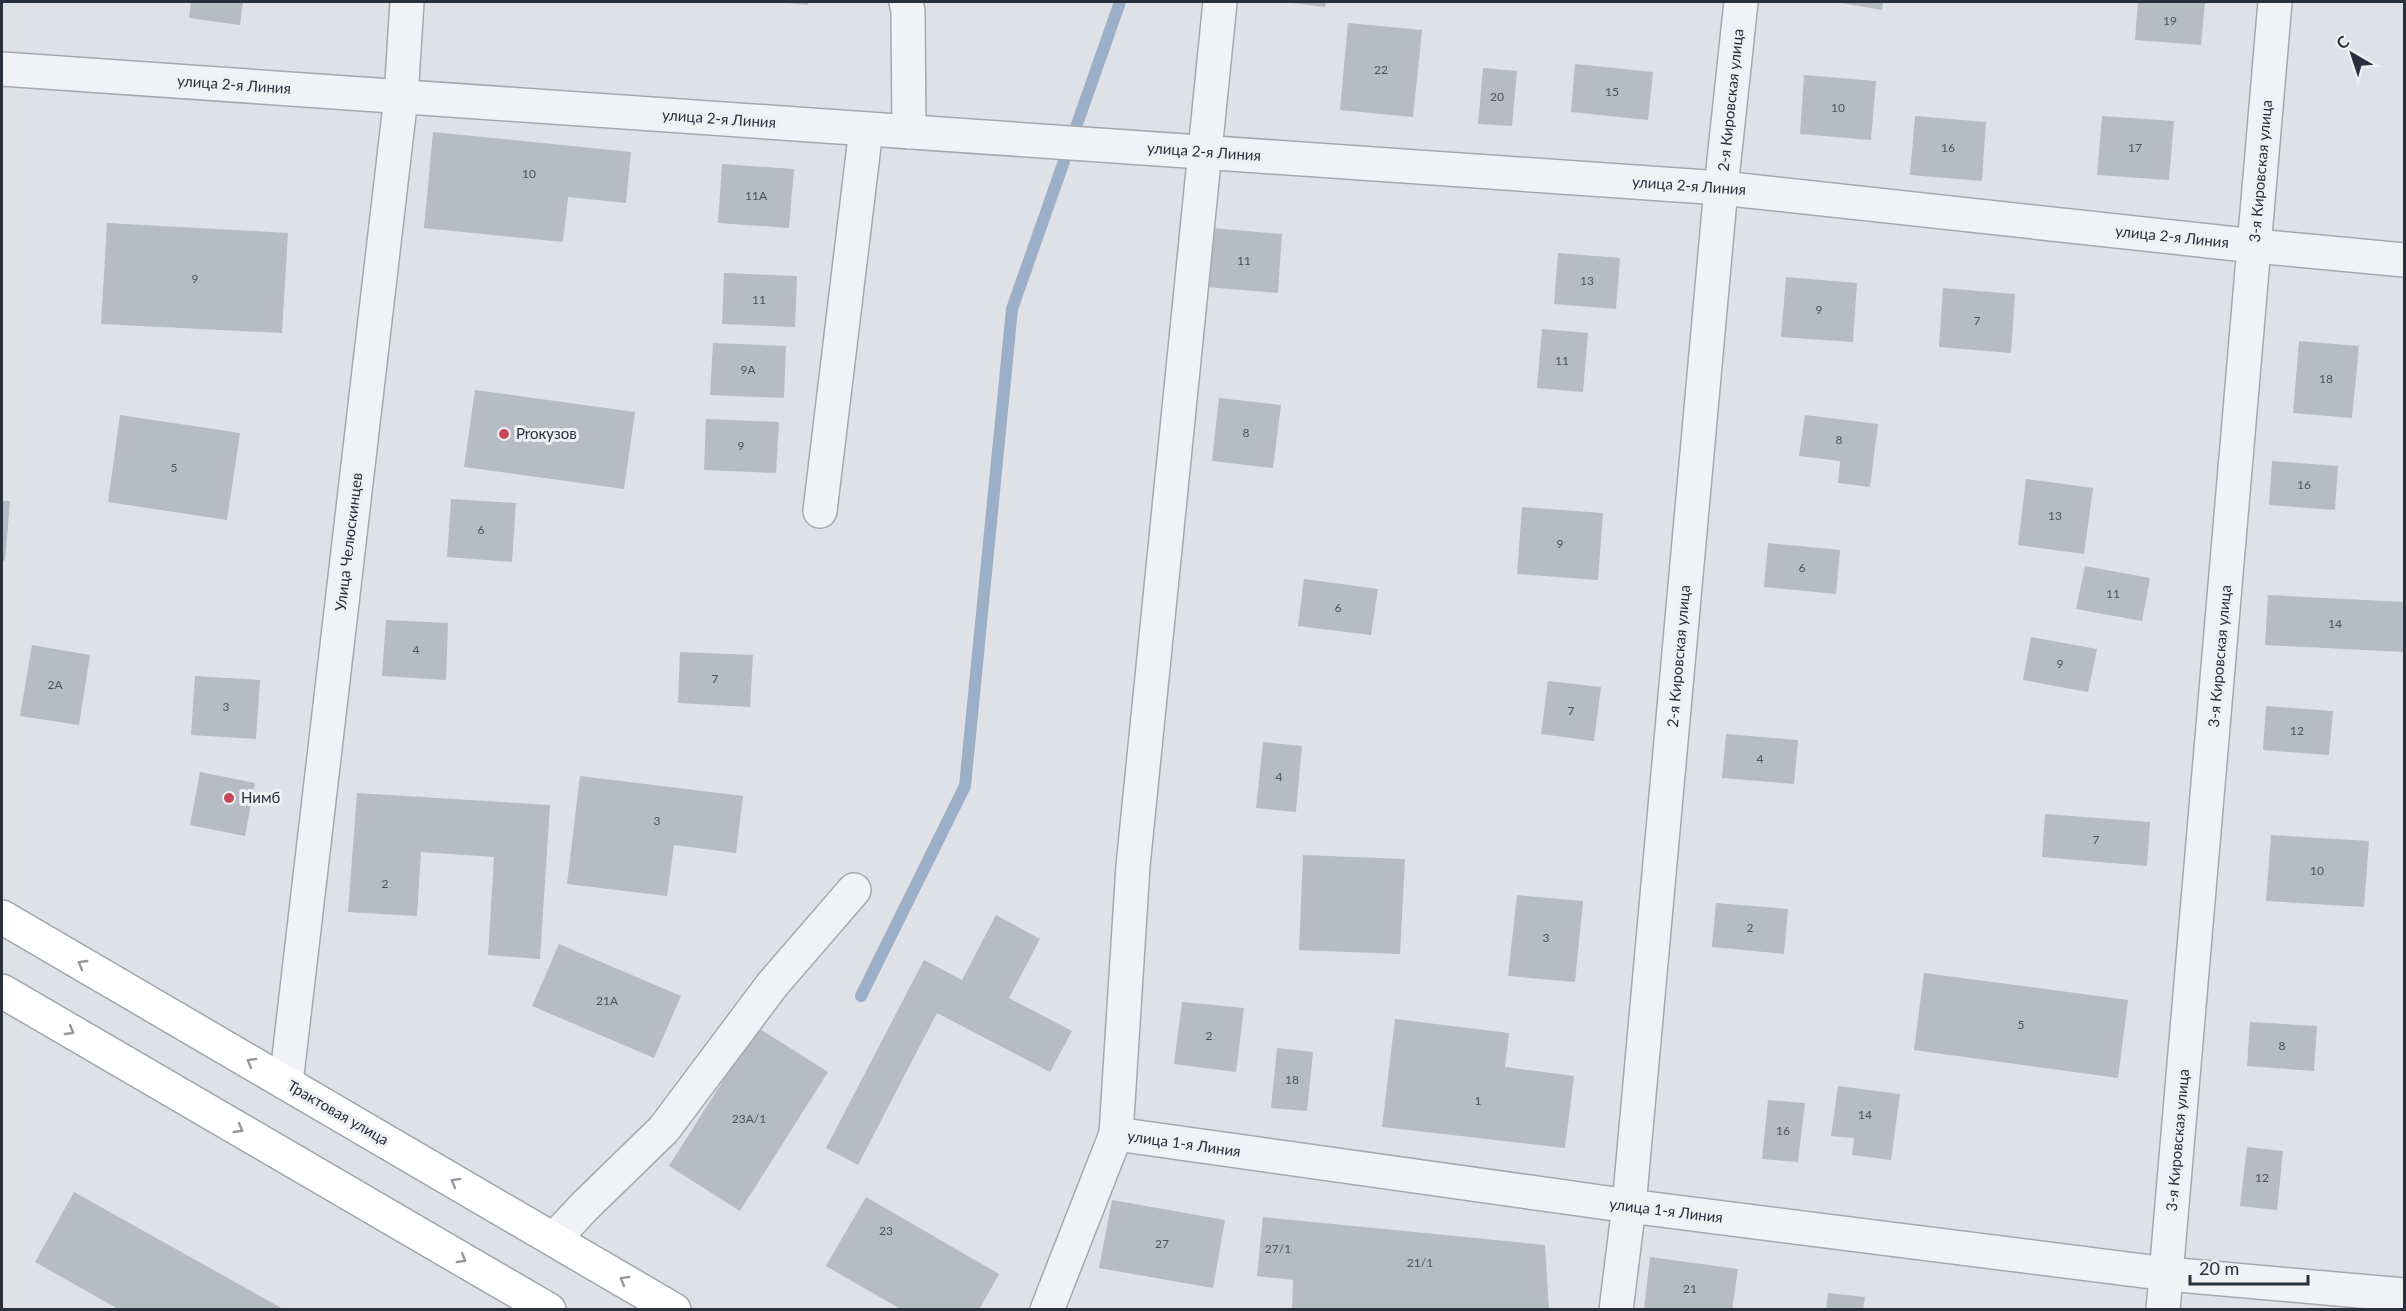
<svg xmlns="http://www.w3.org/2000/svg" width="2406" height="1311" font-family="Lato,sans-serif">
<rect width="100%" height="100%" fill="#dee2e7"/>
<g fill="none" stroke-linecap="round" stroke-linejoin="round">
<!-- stream -->
<polyline stroke="#9bafc6" stroke-width="12" points="861,996 965,786 1012,309 1120,2"/>
</g>
<!-- building -->
<g fill="#b6bbc4">
<polygon points="191,2 243,2 240,25 189,18"/>
<polygon points="788,2 809,2 808,5 788,3"/>
<polygon points="1284,2 1326,2 1325,7"/>
<polygon points="1836,2 1883,2 1882,10"/>
<polygon points="2138,2 2205,2 2201,45 2135,40"/>
<polygon points="1348,23 1422,30 1413,117 1340,110"/>
<polygon points="1575,64 1653,72 1648,120 1571,112"/>
<polygon points="1483,68 1517,71 1512,126 1478,124"/>
<polygon points="1804,75 1876,81 1871,140 1800,134"/>
<polygon points="1915,116 1986,122 1982,181 1910,175"/>
<polygon points="2102,116 2174,121 2169,180 2097,175"/>
<polygon points="433,132 631,152 626,203 568,197 563,242 424,228"/>
<polygon points="722,164 794,169 789,228 718,223"/>
<polygon points="107,223 288,233 282,333 101,324"/>
<polygon points="1211,228 1282,234 1278,293 1206,287"/>
<polygon points="1558,253 1620,258 1616,309 1554,304"/>
<polygon points="724,273 797,276 795,327 722,324"/>
<polygon points="1786,277 1857,283 1853,342 1781,337"/>
<polygon points="1943,288 2015,294 2011,353 1939,347"/>
<polygon points="1542,329 1588,333 1583,392 1537,388"/>
<polygon points="2299,341 2359,346 2352,418 2293,413"/>
<polygon points="713,343 786,346 784,398 710,395"/>
<polygon points="475,390 635,412 624,489 464,467"/>
<polygon points="1219,398 1281,405 1273,468 1212,461"/>
<polygon points="120,415 240,433 227,520 108,502"/>
<polygon points="1805,415 1878,424 1870,487 1838,483 1840,461 1799,456"/>
<polygon points="706,419 779,422 776,473 704,470"/>
<polygon points="2272,461 2338,466 2335,510 2269,505"/>
<polygon points="2026,479 2093,488 2084,554 2018,545"/>
<polygon points="451,499 516,503 512,562 447,557"/>
<polygon points="2,501 10,501 5,561 2,560"/>
<polygon points="1522,507 1603,513 1598,580 1517,574"/>
<polygon points="1768,543 1840,550 1836,594 1764,587"/>
<polygon points="2085,566 2150,578 2142,621 2076,609"/>
<polygon points="1304,579 1378,589 1371,635 1298,626"/>
<polygon points="2268,595 2404,602 2404,652 2265,645"/>
<polygon points="386,620 448,623 446,680 382,676"/>
<polygon points="2031,637 2097,649 2088,692 2023,680"/>
<polygon points="32,645 90,655 79,725 20,716"/>
<polygon points="680,652 753,655 750,707 678,703"/>
<polygon points="195,676 260,680 256,739 191,735"/>
<polygon points="1548,681 1601,687 1594,741 1541,734"/>
<polygon points="2266,706 2333,711 2329,755 2263,750"/>
<polygon points="1726,734 1798,740 1794,784 1722,778"/>
<polygon points="1263,742 1302,746 1296,812 1256,808"/>
<polygon points="200,772 255,783 245,836 190,825"/>
<polygon points="580,776 743,796 736,853 674,845 667,896 567,884"/>
<polygon points="357,793 550,805 540,959 488,955 494,857 421,852 417,916 348,912"/>
<polygon points="2045,814 2150,822 2147,866 2042,857"/>
<polygon points="2271,835 2369,841 2364,907 2266,901"/>
<polygon points="1303,855 1405,859 1400,954 1299,950"/>
<polygon points="1517,895 1583,901 1575,982 1508,976"/>
<polygon points="1716,903 1788,909 1784,954 1712,947"/>
<polygon points="996,915 1040,939 1009,998 1072,1031 1050,1072 937,1013 858,1165 826,1148 924,960 962,980"/>
<polygon points="559,944 681,996 654,1058 532,1006"/>
<polygon points="1924,973 2128,1000 2118,1078 1914,1050"/>
<polygon points="1182,1002 1244,1008 1236,1072 1174,1064"/>
<polygon points="1395,1019 1509,1033 1505,1067 1574,1076 1565,1148 1382,1127"/>
<polygon points="2250,1022 2317,1026 2314,1071 2247,1066"/>
<polygon points="757,1027 828,1072 740,1211 669,1166"/>
<polygon points="1277,1048 1313,1052 1307,1111 1271,1108"/>
<polygon points="1838,1086 1900,1094 1891,1160 1852,1155 1854,1138 1831,1136"/>
<polygon points="1768,1100 1805,1103 1798,1162 1762,1159"/>
<polygon points="2247,1147 2283,1151 2277,1210 2240,1206"/>
<polygon points="74,1192 285,1310 120,1310 35,1262"/>
<polygon points="866,1197 999,1274 979,1310 902,1310 826,1266"/>
<polygon points="1112,1200 1225,1220 1213,1288 1099,1268"/>
<polygon points="1263,1217 1545,1245 1549,1310 1292,1310 1293,1280 1257,1276"/>
<polygon points="1650,1257 1738,1269 1732,1310 1644,1310"/>
<polygon points="1828,1293 1865,1297 1863,1310 1826,1310"/>
</g>
<g fill="none" stroke-linecap="round" stroke-linejoin="round">
<defs>
<g id="minor">
<polyline points="906,2 908,11 909,132"/>
<polyline points="2,69 1721,188 2255,246 2404,260"/>
<polyline points="820,511 866,129"/>
<polyline points="286,1083 401,97 407,2"/>
<polyline points="1116,1134 1133,866 1220,2"/>
<polyline points="554,1239 585,1206 664,1129 772,985 854,890"/>
<polyline points="1047,1310 1116,1134 1629,1206 2167,1274 2404,1295"/>
<polyline points="1616,1310 1629,1206 1721,188 1741,2"/>
<polyline points="2163,1310 2275,2"/>
</g>
<g id="major">
<polyline points="2,917 674,1310"/>
<polyline points="2,991 549,1310"/>
</g>
</defs>
<!-- minor casing -->
<use href="#minor" stroke="#a4a9b1" stroke-width="36"/>
<!-- major casing -->
<use href="#major" stroke="#9ea6b2" stroke-width="36"/>
<!-- minor -->
<use href="#minor" stroke="#f1f2f6" stroke-width="33"/>
<!-- major -->
<use href="#major" stroke="#fff" stroke-width="33"/>
</g>
<!-- one-way arrows -->
<defs><path id="oneway-chevron" d="M-2-3.5L2.5 0L-2 3.5" fill="none" stroke-width="1.6" stroke-linecap="round" stroke-linejoin="round" transform="scale(1.5)"/></defs>
<g stroke="#94979e">
<use href="#oneway-chevron" transform="translate(82 964) rotate(-150)"/>
<use href="#oneway-chevron" transform="translate(70 1031) rotate(30)"/>
<use href="#oneway-chevron" transform="translate(251 1062) rotate(-150)"/>
<use href="#oneway-chevron" transform="translate(239 1129) rotate(30)"/>
<use href="#oneway-chevron" transform="translate(455 1182) rotate(-150)"/>
<use href="#oneway-chevron" transform="translate(462 1259) rotate(30)"/>
<use href="#oneway-chevron" transform="translate(624 1280) rotate(-150)"/>
</g>
<!-- markers -->
<g fill="#c74858" stroke="#eef0f5" stroke-width="2">
<circle cx="504" cy="434" r="6"/>
<circle cx="229" cy="798" r="6"/>
</g>
<g text-anchor="middle" stroke-width="6" stroke-linejoin="round" paint-order="stroke">
<!-- number labels -->
<g font-size="12" fill="#4c525f">
<text x="2170" y="25">19</text>
<text x="1381" y="74">22</text>
<text x="1612" y="96">15</text>
<text x="1497" y="101">20</text>
<text x="1838" y="112">10</text>
<text x="1948" y="152">16</text>
<text x="2135" y="152">17</text>
<text x="529" y="178">10</text>
<text x="756" y="200">11А</text>
<text x="1244" y="265">11</text>
<text x="195" y="283">9</text>
<text x="1587" y="285">13</text>
<text x="759" y="304">11</text>
<text x="1819" y="314">9</text>
<text x="1977" y="325">7</text>
<text x="1562" y="365">11</text>
<text x="748" y="374">9А</text>
<text x="2326" y="383">18</text>
<text x="1246" y="437">8</text>
<text x="1839" y="444">8</text>
<text x="741" y="450">9</text>
<text x="174" y="472">5</text>
<text x="2304" y="489">16</text>
<text x="2055" y="520">13</text>
<text x="481" y="534">6</text>
<text x="1560" y="548">9</text>
<text x="1802" y="572">6</text>
<text x="2113" y="598">11</text>
<text x="1338" y="612">6</text>
<text x="2335" y="628">14</text>
<text x="416" y="654">4</text>
<text x="2060" y="668">9</text>
<text x="715" y="683">7</text>
<text x="55" y="689">2А</text>
<text x="226" y="711">3</text>
<text x="1571" y="715">7</text>
<text x="2297" y="735">12</text>
<text x="1760" y="763">4</text>
<text x="1279" y="781">4</text>
<text x="657" y="825">3</text>
<text x="2096" y="844">7</text>
<text x="2317" y="875">10</text>
<text x="385" y="888">2</text>
<text x="1750" y="932">2</text>
<text x="1546" y="942">3</text>
<text x="607" y="1005">21А</text>
<text x="2021" y="1029">5</text>
<text x="1209" y="1040">2</text>
<text x="2282" y="1050">8</text>
<text x="1292" y="1084">18</text>
<text x="1478" y="1105">1</text>
<text x="1865" y="1119">14</text>
<text x="749" y="1123">23А/1</text>
<text x="1783" y="1135">16</text>
<text x="2262" y="1182">12</text>
<text x="886" y="1235">23</text>
<text x="1162" y="1248">27</text>
<text x="1278" y="1253">27/1</text>
<text x="1420" y="1267">21/1</text>
<text x="1690" y="1293">21</text>
</g>
<!-- street labels -->
<g font-size="15" fill="#282f3d" stroke="#eef0f5">
<text transform="translate(234 85) rotate(4)" y="5">улица 2-я Линия</text>
<text transform="translate(1731 100) rotate(-84)" y="5">2-я Кировская улица</text>
<text transform="translate(719 119) rotate(4)" y="5">улица 2-я Линия</text>
<text transform="translate(1204 152) rotate(4)" y="5">улица 2-я Линия</text>
<text transform="translate(2261 171) rotate(-85)" y="5">3-я Кировская улица</text>
<text transform="translate(1689 186) rotate(4)" y="5">улица 2-я Линия</text>
<text transform="translate(2172 237) rotate(6)" y="5">улица 2-я Линия</text>
<text transform="translate(349 542) rotate(-83)" y="5">Улица Челюскинцев</text>
<text transform="translate(1679 656) rotate(-85)" y="5">2-я Кировская улица</text>
<text transform="translate(2220 656) rotate(-85)" y="5">3-я Кировская улица</text>
<text transform="translate(338 1113) rotate(30)" y="5">Трактовая улица</text>
<text transform="translate(2178 1140) rotate(-85)" y="5">3-я Кировская улица</text>
<text transform="translate(1184 1144) rotate(8)" y="5">улица 1-я Линия</text>
<text transform="translate(1666 1211) rotate(7)" y="5">улица 1-я Линия</text>
</g>
<!-- poi labels -->
<g font-size="15" fill="#282f3d" stroke="#eef0f5" text-anchor="start">
<text x="516" y="439">Proкузов</text>
<text x="241" y="803">Нимб</text>
</g>
</g>
<!-- border -->
<rect width="2406" height="1311" fill="none" stroke="#282f3d" stroke-width="6"/>
<!-- north arrow -->
<g transform="translate(2352 54) rotate(321)" stroke="#eef0f5" stroke-width="4.5" paint-order="stroke">
<path d="M0-4.5L10 22L0 15L-10 22Z" fill="#282f3d"/>
<text y="-9" font-size="16" font-weight="bold" text-anchor="middle" fill="#282f3d">С</text>
</g>
<!-- scale -->
<path d="M2190 1275v9h118v-9" fill="none" stroke="#282f3d" stroke-width="3"/>
<text x="2199" y="1275" font-size="18" fill="#282f3d" stroke="#eef0f5" stroke-width="4.5" paint-order="stroke">20 m</text>
</svg>
